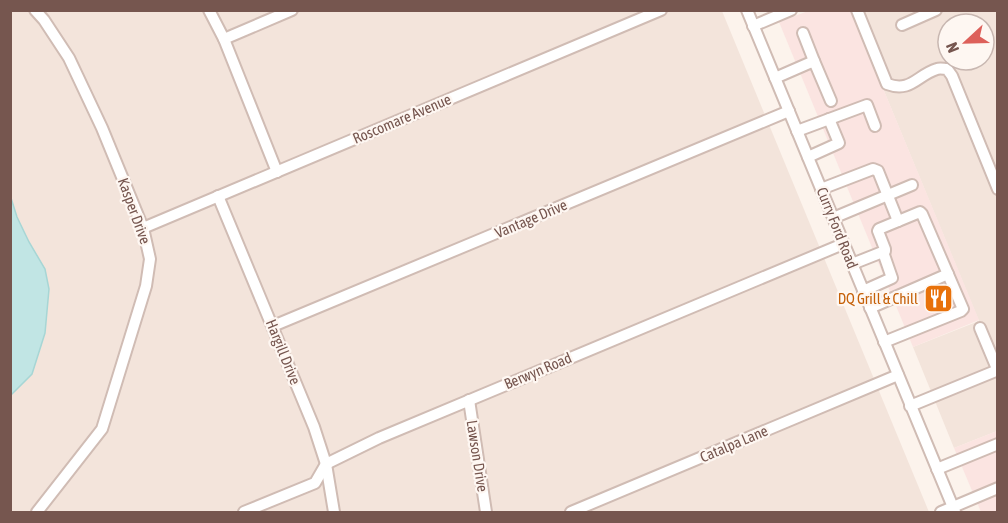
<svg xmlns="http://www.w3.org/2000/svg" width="1008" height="523" font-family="'Asap Condensed',sans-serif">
<rect width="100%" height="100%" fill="#fcf3ec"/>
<!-- residential -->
<g fill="#f3e4db" fill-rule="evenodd">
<polygon points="10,11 722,11 929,512 11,512"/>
<path d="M851,11H997V431L954,448L913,347L979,321ZM948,24H984V60H948Z"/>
</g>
<!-- commercial -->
<g fill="#fbe4e1">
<polygon points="808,11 851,11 979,320 913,347 779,22"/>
<polygon points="997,431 997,512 981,512 954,448"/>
</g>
<!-- water -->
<polygon fill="#c1e5e4" stroke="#a7d6d5" stroke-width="1.5" points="11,198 17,217 29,242 45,269 49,289 45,333 32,374 11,395"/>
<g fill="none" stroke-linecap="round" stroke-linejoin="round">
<defs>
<g id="minor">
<polyline points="35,10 44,20 69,58 102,128 143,228 150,259 146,286 102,429 37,512"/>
<polyline points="209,10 224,39 277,172"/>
<polyline points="747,10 955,512"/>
<path d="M857,10L887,84C911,93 917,75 937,69C940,68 944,69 947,69L952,76L998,189"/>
<polyline points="902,25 936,10"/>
<polyline points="753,26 791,10"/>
<polyline points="803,33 814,61"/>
<polyline points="224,39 292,10"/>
<polyline points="775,78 814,61 831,101"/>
<polyline points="797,131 867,105 875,126"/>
<polyline points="808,157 839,143 829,119"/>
<polyline points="821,189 873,169 878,171 898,221"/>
<polyline points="218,196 314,427 326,464 334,512"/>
<polyline points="833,218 912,185"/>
<polyline points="143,228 661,10"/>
<polyline points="852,264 885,251 885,249 878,231 879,229 920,212 922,214 963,309 961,311 884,342"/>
<polyline points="863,291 892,278 883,252"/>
<polyline points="870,308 948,274"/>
<polyline points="273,326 789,111"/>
<polyline points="980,328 998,371"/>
<polyline points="469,400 486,512"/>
<polyline points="910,406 998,370"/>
<polyline points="937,469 998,444"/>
<polyline points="244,512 315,483 326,464 379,438 843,244"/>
<polyline points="571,512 898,375"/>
<polyline points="941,512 998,488"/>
</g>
</defs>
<!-- minor casing -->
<use href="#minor" stroke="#d0bcb4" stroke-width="14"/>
<!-- minor -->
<use href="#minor" stroke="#fff" stroke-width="10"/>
</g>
<!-- icons -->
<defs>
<symbol id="restaurant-square" viewBox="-11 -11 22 22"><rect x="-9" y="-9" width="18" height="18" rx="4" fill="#e8710a" stroke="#fef7f2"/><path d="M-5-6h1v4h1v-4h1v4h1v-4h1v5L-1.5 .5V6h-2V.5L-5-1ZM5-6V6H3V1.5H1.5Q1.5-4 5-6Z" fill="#fff"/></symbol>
</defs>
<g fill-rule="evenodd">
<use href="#restaurant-square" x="922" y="282" width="33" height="33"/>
</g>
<g text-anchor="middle" stroke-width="4.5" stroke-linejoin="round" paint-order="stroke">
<!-- street labels -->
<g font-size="15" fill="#76564f" stroke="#fef7f2">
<text transform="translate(402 119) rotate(-23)" y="5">Roscomare Avenue</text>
<text transform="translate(134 211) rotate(70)" y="5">Kasper Drive</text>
<text transform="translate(531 219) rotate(-23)" y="5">Vantage Drive</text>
<text transform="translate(837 228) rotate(68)" y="5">Curry Ford Road</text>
<text transform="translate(283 352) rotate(68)" y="5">Hargill Drive</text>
<text transform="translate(538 371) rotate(-23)" y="5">Berwyn Road</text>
<text transform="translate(734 444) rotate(-23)" y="5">Catalpa Lane</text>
<text transform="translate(477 456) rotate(81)" y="5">Lawson Drive</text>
</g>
<!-- food labels -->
<g font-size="15" fill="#c56008" stroke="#fef7f2" text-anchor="end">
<text x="918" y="304">DQ Grill &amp; Chill</text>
</g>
</g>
<!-- border -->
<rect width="1008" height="523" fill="none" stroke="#76564f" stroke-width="24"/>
<!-- north arrow -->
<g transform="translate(966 42) rotate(248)"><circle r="28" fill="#fef7f2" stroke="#c8b7b1" stroke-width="1.5"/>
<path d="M0-4.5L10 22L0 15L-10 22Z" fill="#dd605a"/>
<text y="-9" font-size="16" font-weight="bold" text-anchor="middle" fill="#76564f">N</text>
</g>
</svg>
